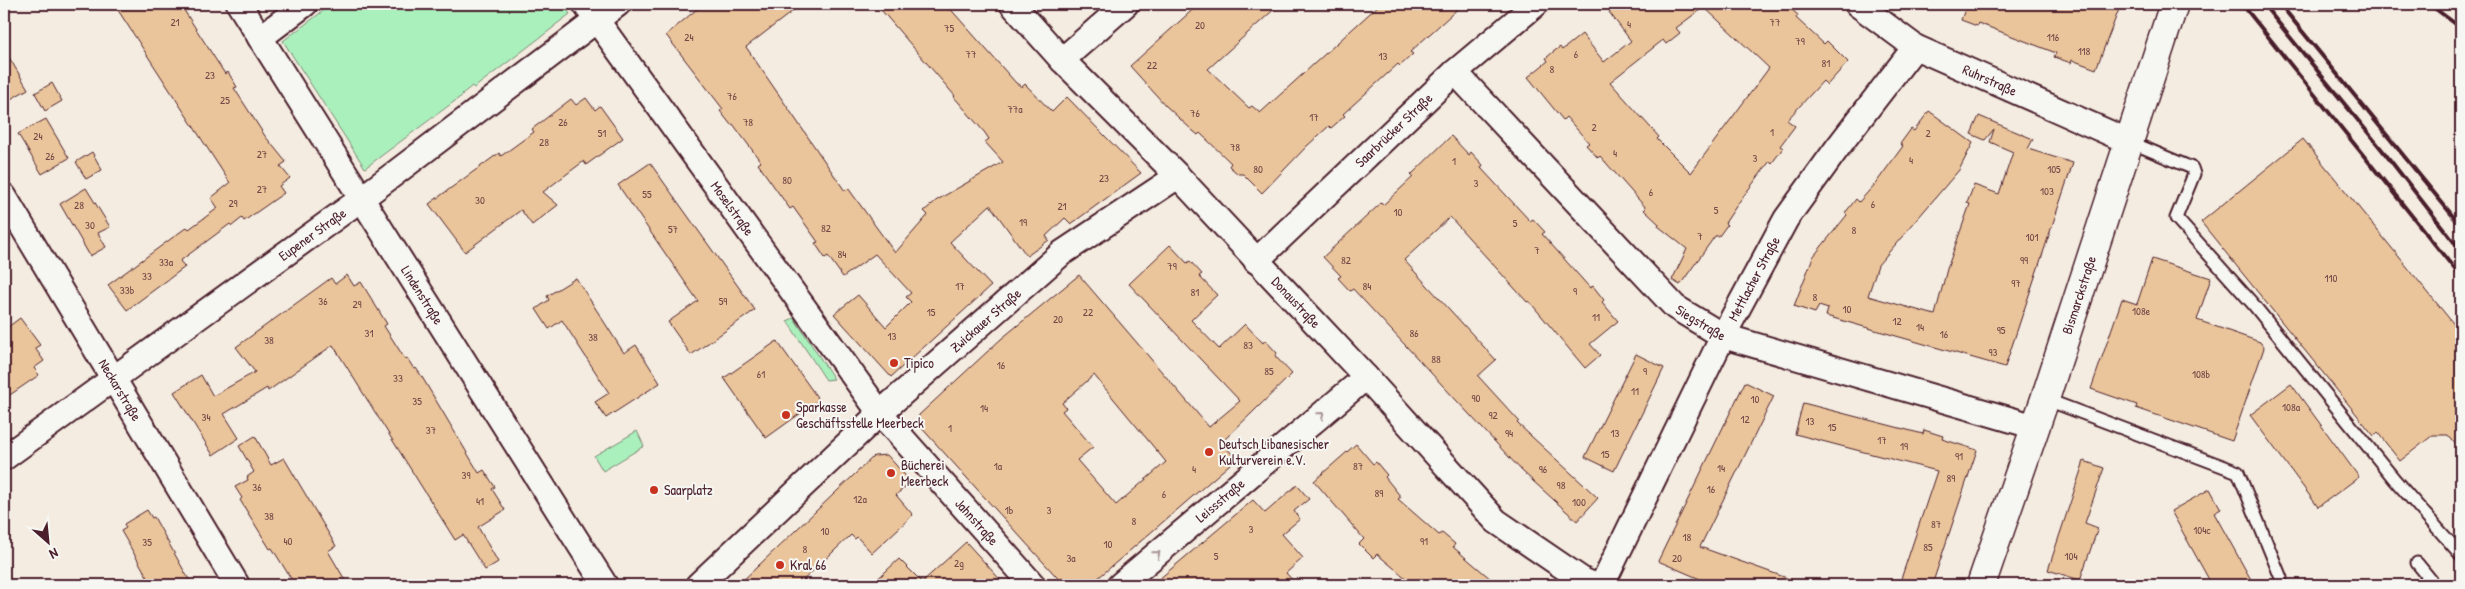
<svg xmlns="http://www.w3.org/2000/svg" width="2465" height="589" font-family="'Patrick Hand',sans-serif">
<rect width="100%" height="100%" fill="#f4ece0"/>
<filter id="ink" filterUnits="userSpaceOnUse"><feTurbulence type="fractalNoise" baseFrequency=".02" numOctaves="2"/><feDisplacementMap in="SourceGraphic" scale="10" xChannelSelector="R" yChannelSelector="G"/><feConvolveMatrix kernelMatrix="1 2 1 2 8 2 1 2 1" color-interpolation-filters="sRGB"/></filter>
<g filter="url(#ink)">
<!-- green -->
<g fill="#aaf0bc" stroke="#7a8874">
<polygon points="325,4 563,4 570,14 554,26 554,27 474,88 472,86 462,94 463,95 365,168 283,41 327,8"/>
<polygon points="794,318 834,379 826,380 787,321"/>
<polygon points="637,431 644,446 603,471 594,456"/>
</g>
<!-- building -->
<g fill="#eac49a" stroke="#4a1f2b" fill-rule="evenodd">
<polygon points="114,4 180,4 225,74 228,72 237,87 234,88 265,136 286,162 280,166 290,178 279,186 284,193 244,221 242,218 232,226 230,224 180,261 185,267 127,310 108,285 187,227 189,229 218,208 211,198 230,183"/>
<polygon points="703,4 802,4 746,47 845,191 848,188 895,253 928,215 924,211 937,200 1003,162 985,142 989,139 985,133 954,97 955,96 876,4 946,4 1016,83 1022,87 1025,84 1052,112 1067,97 1141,173 1071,224 1065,218 1046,236 1049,240 1027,256 990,205 950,242 991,286 891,377 834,314 858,295 886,327 911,302 906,297 911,293 875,254 843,277 828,256 825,258 815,243 818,242 793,207 790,209 758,164 761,162 733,124 731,125 720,111 723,109 666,35"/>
<polygon points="1199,4 1280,4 1208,69 1249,108 1252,106 1260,113 1380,4 1463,4 1410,52 1413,54 1400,66 1398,64 1343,114 1345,116 1331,128 1329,126 1307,146 1262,193 1243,174 1238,174 1229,166 1231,163 1200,133 1198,135 1192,130 1166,106 1130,66"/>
<path d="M1619,4H1785L1798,15L1796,18L1824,44L1827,41L1848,62L1827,85L1823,81L1787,120L1795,126L1780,146L1783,148L1772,163L1770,161L1739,202L1725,223L1727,225L1719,236H1715L1680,285L1672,280L1687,249L1658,226L1659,224L1644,210L1646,208L1600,156L1598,158L1586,145L1589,143L1566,117L1563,120L1528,77L1548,61L1546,58L1553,52L1560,47L1562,50L1582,34L1604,62L1631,41L1609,12ZM1704,7L1769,68L1691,173L1657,139L1659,137L1610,82L1663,40L1666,44L1680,33L1676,28Z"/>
<polygon points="1967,4 2121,4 2096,69 2072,60 2071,63 2054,57 2056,53 1978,23 1977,26 1961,20"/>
<polygon points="4,49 28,89 4,103"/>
<polygon points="52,83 62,101 45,111 35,93"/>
<polygon points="586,98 595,110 600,106 623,138 586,165 584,161 543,192 558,205 532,225 521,210 465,252 429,204 499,153 501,156 534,132 532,129 571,99 576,105"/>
<polygon points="1929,111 1973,143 1959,170 1878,265 1868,296 1935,315 1947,269 1970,204 1967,203 1974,185 1999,194 2013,152 1990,142 1994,129 1985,140 1971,134 1979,116 2033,139 2028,149 2073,163 2005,367 1826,316 1828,309 1819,306 1815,313 1794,306 1813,257 1847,215 1845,213 1856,199 1859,202 1876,183 1903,146 1900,144 1911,129 1914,131"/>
<polygon points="46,119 69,158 42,174 18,134"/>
<polygon points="1451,136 1469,155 1471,152 1483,165 1481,168 1530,221 1533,219 1545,232 1542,234 1590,288 1593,286 1604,300 1602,302 1618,321 1590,344 1600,355 1585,368 1529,301 1527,302 1450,217 1404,260 1496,360 1478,376 1519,421 1517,423 1598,498 1577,521 1522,471 1353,289 1350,291 1338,278 1341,276 1323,257 1381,203 1383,205 1413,177 1411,175"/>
<polygon points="2303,139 2461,333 2461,451 2448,435 2433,435 2400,461 2378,433 2374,436 2201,222"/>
<polygon points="92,152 102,170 86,179 76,162"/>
<polygon points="650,163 755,310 691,355 668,322 698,301 618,185"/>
<polygon points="86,188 110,227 98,233 106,247 90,256 60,204"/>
<path d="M1170,245L1187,263L1190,261L1202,274L1199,276L1217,295L1191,320L1219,349L1245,324L1263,343L1265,340L1277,353L1275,356L1292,374L1222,442L1236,459L1090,585H1064L918,424L919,415L1001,339L1079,275L1209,427L1240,401L1129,284ZM1094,375L1166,462L1116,505L1077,460L1093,447L1062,411L1066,408L1062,403Z"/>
<polygon points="2152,259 2211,278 2197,320 2260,342 2264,348 2232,441 2136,408 2137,405 2091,389 2122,299 2137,304"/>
<polygon points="347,275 354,286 361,282 387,324 384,326 405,359 407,358 414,369 416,368 422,377 479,473 484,470 495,487 492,489 505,510 478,527 498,562 485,570 463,535 455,540 333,345 268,391 267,388 224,414 239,438 213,455 174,392 201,375 213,396 255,372 236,347 331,278 335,284"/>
<polygon points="576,278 624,353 636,345 660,383 606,418 595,402 609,393 562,320 549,329 536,309 549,300 547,296"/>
<polygon points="20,318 40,345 35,348 44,361 34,368 39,375 4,399 4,330"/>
<polygon points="777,341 819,400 766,438 724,378"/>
<polygon points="1636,354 1664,368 1614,471 1585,457"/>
<polygon points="1745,382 1774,396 1700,547 1801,583 1801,585 1714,585 1658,561"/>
<polygon points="2291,384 2359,477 2318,507 2250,415"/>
<polygon points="1803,403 1923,434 1924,430 1943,436 1942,439 1977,450 1932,585 1899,585 1937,471 1795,434"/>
<polygon points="255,436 271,465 284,458 336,546 328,551 348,585 295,585 272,548 270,549 240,500 242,498 235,487 248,480 247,477 254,472 239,446"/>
<polygon points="1356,444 1373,464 1376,462 1387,475 1385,477 1401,497 1398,499 1439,535 1442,533 1448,538 1455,544 1453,547 1498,585 1414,585 1377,554 1373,558 1359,544 1364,539 1314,481"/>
<polygon points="887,455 911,482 896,495 913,515 872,553 857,537 855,539 851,535 798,585 738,585 874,456"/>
<polygon points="2084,461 2104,468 2085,523 2098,528 2080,580 2048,570"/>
<polygon points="1297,485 1309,499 1294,511 1300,519 1282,534 1303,558 1286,573 1297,585 1152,585 1253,500 1265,513"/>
<polygon points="2210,489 2221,509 2214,513 2254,585 2212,585 2171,511"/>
<polygon points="147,510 152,518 154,517 192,585 152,585 121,531 126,528 124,524"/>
<polygon points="966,542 1005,585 871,585 899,559 922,582"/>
</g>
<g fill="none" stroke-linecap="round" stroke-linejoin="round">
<defs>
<g id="service">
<polyline points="2130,142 2192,168 2194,174 2176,218 2253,304 2395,480 2461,555"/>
<polyline points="2045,399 2238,472 2281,578"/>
<polyline points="2417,563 2435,585"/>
</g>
<g id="minor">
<path id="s1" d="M239,4L605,585"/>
<path id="s2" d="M585,4L880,413L1033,585"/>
<path id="s3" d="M1012,4L1062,60L1178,176L1366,377L1496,521L1584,581L1594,585"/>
<path id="s4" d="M1857,4L1915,47L2130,142"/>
<polyline points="260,38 305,4"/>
<polyline points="1062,60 1126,4"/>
<path id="s5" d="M1455,72L1675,307L1723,336L2036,427"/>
<path id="s6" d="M4,196L237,585"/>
<path id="s7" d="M1256,261L1455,72L1536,4"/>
<path id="s8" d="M4,458L361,199L618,4"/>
<path id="s9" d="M698,585L880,413L1062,253L1178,176"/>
<path id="s10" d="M1120,585L1366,377"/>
<path id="s11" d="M1602,585L1723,336L1786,219L1838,147L1915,47"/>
</g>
<g id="secondary">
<path id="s12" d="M1981,585L2045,399L2174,4"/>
</g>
</defs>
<!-- service casing -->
<use href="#service" stroke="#4a1f2b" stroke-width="15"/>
<!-- minor casing -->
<use href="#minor" stroke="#4a1f2b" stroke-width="28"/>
<!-- secondary casing -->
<use href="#secondary" stroke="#4a1f2b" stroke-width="31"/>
<!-- service -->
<use href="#service" stroke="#f6f6f2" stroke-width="11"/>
<!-- minor -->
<use href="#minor" stroke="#f6f6f2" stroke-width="24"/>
<!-- secondary -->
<use href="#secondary" stroke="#f6f6f2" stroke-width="28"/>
<!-- rail -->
<g stroke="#4a1f2b" stroke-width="4">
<polyline points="2242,4 2461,277"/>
<polyline points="2263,4 2383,151 2461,251"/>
<polyline points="2280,4 2461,226"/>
<polyline points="2429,4 2461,28"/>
</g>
</g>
<!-- one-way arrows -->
<defs><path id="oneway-chevron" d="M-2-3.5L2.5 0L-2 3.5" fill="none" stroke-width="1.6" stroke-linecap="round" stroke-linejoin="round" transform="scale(1.25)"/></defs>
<g stroke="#a99598">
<use href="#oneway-chevron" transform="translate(1321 415) rotate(-40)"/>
<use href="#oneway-chevron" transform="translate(1157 554) rotate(-40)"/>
</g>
</g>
<!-- markers -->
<g fill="#c8321e" stroke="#f6f6f2" stroke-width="2">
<circle cx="894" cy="363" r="5"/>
<circle cx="786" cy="415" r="5"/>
<circle cx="1209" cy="452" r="5"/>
<circle cx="891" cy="473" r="5"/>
<circle cx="654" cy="490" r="5"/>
<circle cx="780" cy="565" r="5"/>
</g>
<g text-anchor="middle" stroke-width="4" stroke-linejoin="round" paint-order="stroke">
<!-- number labels -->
<g font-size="11" fill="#724847">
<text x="175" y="26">21</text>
<text x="1775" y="26">77</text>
<text x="1629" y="28">4</text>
<text x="1200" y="29">20</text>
<text x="949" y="32">75</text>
<text x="689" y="41">24</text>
<text x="2053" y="41">116</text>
<text x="1800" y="45">79</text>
<text x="2084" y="55">118</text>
<text x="971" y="58">77</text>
<text x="1576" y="58">6</text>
<text x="1383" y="60">13</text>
<text x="1826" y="67">81</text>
<text x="1152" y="69">22</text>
<text x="1552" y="73">8</text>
<text x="210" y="79">23</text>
<text x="732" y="100">76</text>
<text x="225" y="104">25</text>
<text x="1015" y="113">77a</text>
<text x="1195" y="117">76</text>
<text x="1314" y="121">17</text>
<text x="563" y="126">26</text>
<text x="748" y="126">78</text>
<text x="1594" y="131">2</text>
<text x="1772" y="136">1</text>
<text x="602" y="137">51</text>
<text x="1928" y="137">2</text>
<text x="38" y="140">24</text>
<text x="544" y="146">28</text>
<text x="1235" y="151">78</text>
<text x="1615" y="157">4</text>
<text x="262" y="158">27</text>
<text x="50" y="160">26</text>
<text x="1755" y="162">3</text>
<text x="1911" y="164">4</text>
<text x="1454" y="165">1</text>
<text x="1258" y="173">80</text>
<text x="2054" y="173">105</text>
<text x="1104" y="182">23</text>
<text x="787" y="184">80</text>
<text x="1476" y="187">3</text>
<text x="262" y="193">27</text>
<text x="2047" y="195">103</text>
<text x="1651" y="196">6</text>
<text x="647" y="198">55</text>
<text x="480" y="204">30</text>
<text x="233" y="207">29</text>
<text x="1873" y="208">6</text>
<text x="79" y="209">28</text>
<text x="1062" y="210">21</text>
<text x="1716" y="214">5</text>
<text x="1398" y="216">10</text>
<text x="1023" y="226">19</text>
<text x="1515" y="227">5</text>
<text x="90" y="229">30</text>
<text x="826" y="232">82</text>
<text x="673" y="233">57</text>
<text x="1854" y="234">8</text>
<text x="1700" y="240">7</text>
<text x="2032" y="241">101</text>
<text x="1537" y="254">7</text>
<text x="842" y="258">84</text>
<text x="1346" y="264">82</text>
<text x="2024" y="264">99</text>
<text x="166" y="266">33a</text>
<text x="1172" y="270">79</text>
<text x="147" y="280">33</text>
<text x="2331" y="282">110</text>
<text x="2016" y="287">97</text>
<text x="960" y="290">17</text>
<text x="1367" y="290">84</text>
<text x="127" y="294">33b</text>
<text x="1575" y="295">9</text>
<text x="1195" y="296">81</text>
<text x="1815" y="301">8</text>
<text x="323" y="305">36</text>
<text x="723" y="305">59</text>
<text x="357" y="308">29</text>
<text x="1847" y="313">10</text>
<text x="2141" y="315">108e</text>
<text x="931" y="316">15</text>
<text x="1088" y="316">22</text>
<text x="1596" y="321">11</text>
<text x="1058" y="323">20</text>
<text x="1897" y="325">12</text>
<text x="1920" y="331">14</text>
<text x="2001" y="334">95</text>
<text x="369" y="337">31</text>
<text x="1414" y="337">86</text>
<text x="1944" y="338">16</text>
<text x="892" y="340">13</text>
<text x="593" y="341">38</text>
<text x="269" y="344">38</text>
<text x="1248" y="349">83</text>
<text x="1993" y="356">93</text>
<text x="1436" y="363">88</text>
<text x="1001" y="369">16</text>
<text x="1269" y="375">85</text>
<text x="1645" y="375">9</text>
<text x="761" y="378">61</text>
<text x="2201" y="378">108b</text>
<text x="398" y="382">33</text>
<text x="1635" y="395">11</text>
<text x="1476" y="402">90</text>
<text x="1755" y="403">10</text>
<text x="417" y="405">35</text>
<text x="2291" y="411">108a</text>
<text x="984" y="412">14</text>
<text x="1493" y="419">92</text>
<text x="206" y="421">34</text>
<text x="1745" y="423">12</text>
<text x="1810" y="425">13</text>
<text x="1832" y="431">15</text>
<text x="950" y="432">1</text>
<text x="431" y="434">37</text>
<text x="1509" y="437">94</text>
<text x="1615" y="437">13</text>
<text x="1882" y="444">17</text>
<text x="1904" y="450">19</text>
<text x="1605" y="458">15</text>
<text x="1959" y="460">91</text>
<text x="998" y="470">1a</text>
<text x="1358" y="470">87</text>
<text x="1721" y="472">14</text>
<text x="1194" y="473">4</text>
<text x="1543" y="473">96</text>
<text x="466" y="479">39</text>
<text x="1951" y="482">89</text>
<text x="1561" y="489">98</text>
<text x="257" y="491">36</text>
<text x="1711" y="493">16</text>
<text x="1379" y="497">89</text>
<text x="1164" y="498">6</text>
<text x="860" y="503">12a</text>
<text x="480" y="505">41</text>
<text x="1579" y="506">100</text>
<text x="1009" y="514">1b</text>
<text x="1049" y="514">3</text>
<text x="269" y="520">38</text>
<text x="1134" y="525">8</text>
<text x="1936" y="528">87</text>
<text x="1251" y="533">3</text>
<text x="2202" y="534">104c</text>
<text x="825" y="535">10</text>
<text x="1687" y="541">18</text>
<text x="288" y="545">40</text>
<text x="1424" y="545">91</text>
<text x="147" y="546">35</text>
<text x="1108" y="548">10</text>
<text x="1928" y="551">85</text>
<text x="805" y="553">8</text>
<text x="1216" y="560">5</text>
<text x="2071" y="560">104</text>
<text x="1071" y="562">3a</text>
<text x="1677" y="562">20</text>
<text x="959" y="567">2g</text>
</g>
<!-- street labels -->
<g font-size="14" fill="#4a1f2b" stroke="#f6f6f2">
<text dy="5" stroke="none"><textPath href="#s4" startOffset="154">Ruhrstraße</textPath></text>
<text dy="5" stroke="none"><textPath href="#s7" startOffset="190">Saarbrücker Straße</textPath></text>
<text dy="5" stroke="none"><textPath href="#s2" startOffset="252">Moselstraße</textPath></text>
<text dy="5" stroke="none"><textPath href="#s8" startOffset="381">Eupener Straße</textPath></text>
<text dy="5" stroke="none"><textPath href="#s11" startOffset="342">Mettlacher Straße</textPath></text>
<text dy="5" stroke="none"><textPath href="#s1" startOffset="344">Lindenstraße</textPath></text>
<text dy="5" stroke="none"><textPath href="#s12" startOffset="306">Bismarckstraße</textPath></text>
<text dy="5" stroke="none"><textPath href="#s3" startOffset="412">Donaustraße</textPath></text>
<text dy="5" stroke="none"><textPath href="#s9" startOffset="391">Zwickauer Straße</textPath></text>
<text dy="5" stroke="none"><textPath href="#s5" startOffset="352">Siegstraße</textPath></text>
<text dy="5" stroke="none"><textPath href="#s6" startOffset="226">Neckarstraße</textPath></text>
<text dy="5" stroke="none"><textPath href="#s10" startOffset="131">Leissstraße</textPath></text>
<text dy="5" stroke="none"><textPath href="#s2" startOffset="650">Jahnstraße</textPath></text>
</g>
<!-- poi labels -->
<g font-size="14" fill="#4a1f2b" stroke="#f6f6f2" text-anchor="start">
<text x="904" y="368">Tipico</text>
<text x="796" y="412">Sparkasse<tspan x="796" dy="16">Geschäftsstelle Meerbeck</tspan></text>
<text x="1219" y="449">Deutsch Libanesischer<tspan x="1219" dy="16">Kulturverein e.V.</tspan></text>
<text x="901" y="470">Bücherei<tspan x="901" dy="16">Meerbeck</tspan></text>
<text x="664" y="495">Saarplatz</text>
<text x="790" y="570">Kral 66</text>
</g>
</g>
<!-- margin -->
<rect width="2465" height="589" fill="none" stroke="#f6f6f2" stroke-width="20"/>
<rect x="10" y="10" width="2445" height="569" fill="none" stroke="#4a1f2b" stroke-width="2" filter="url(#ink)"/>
<!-- north arrow -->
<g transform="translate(48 542) rotate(153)" stroke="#f6f6f2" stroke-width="4" paint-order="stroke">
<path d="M0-4L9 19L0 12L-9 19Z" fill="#4a1f2b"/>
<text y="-8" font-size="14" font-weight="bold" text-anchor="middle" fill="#4a1f2b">N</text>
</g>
</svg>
